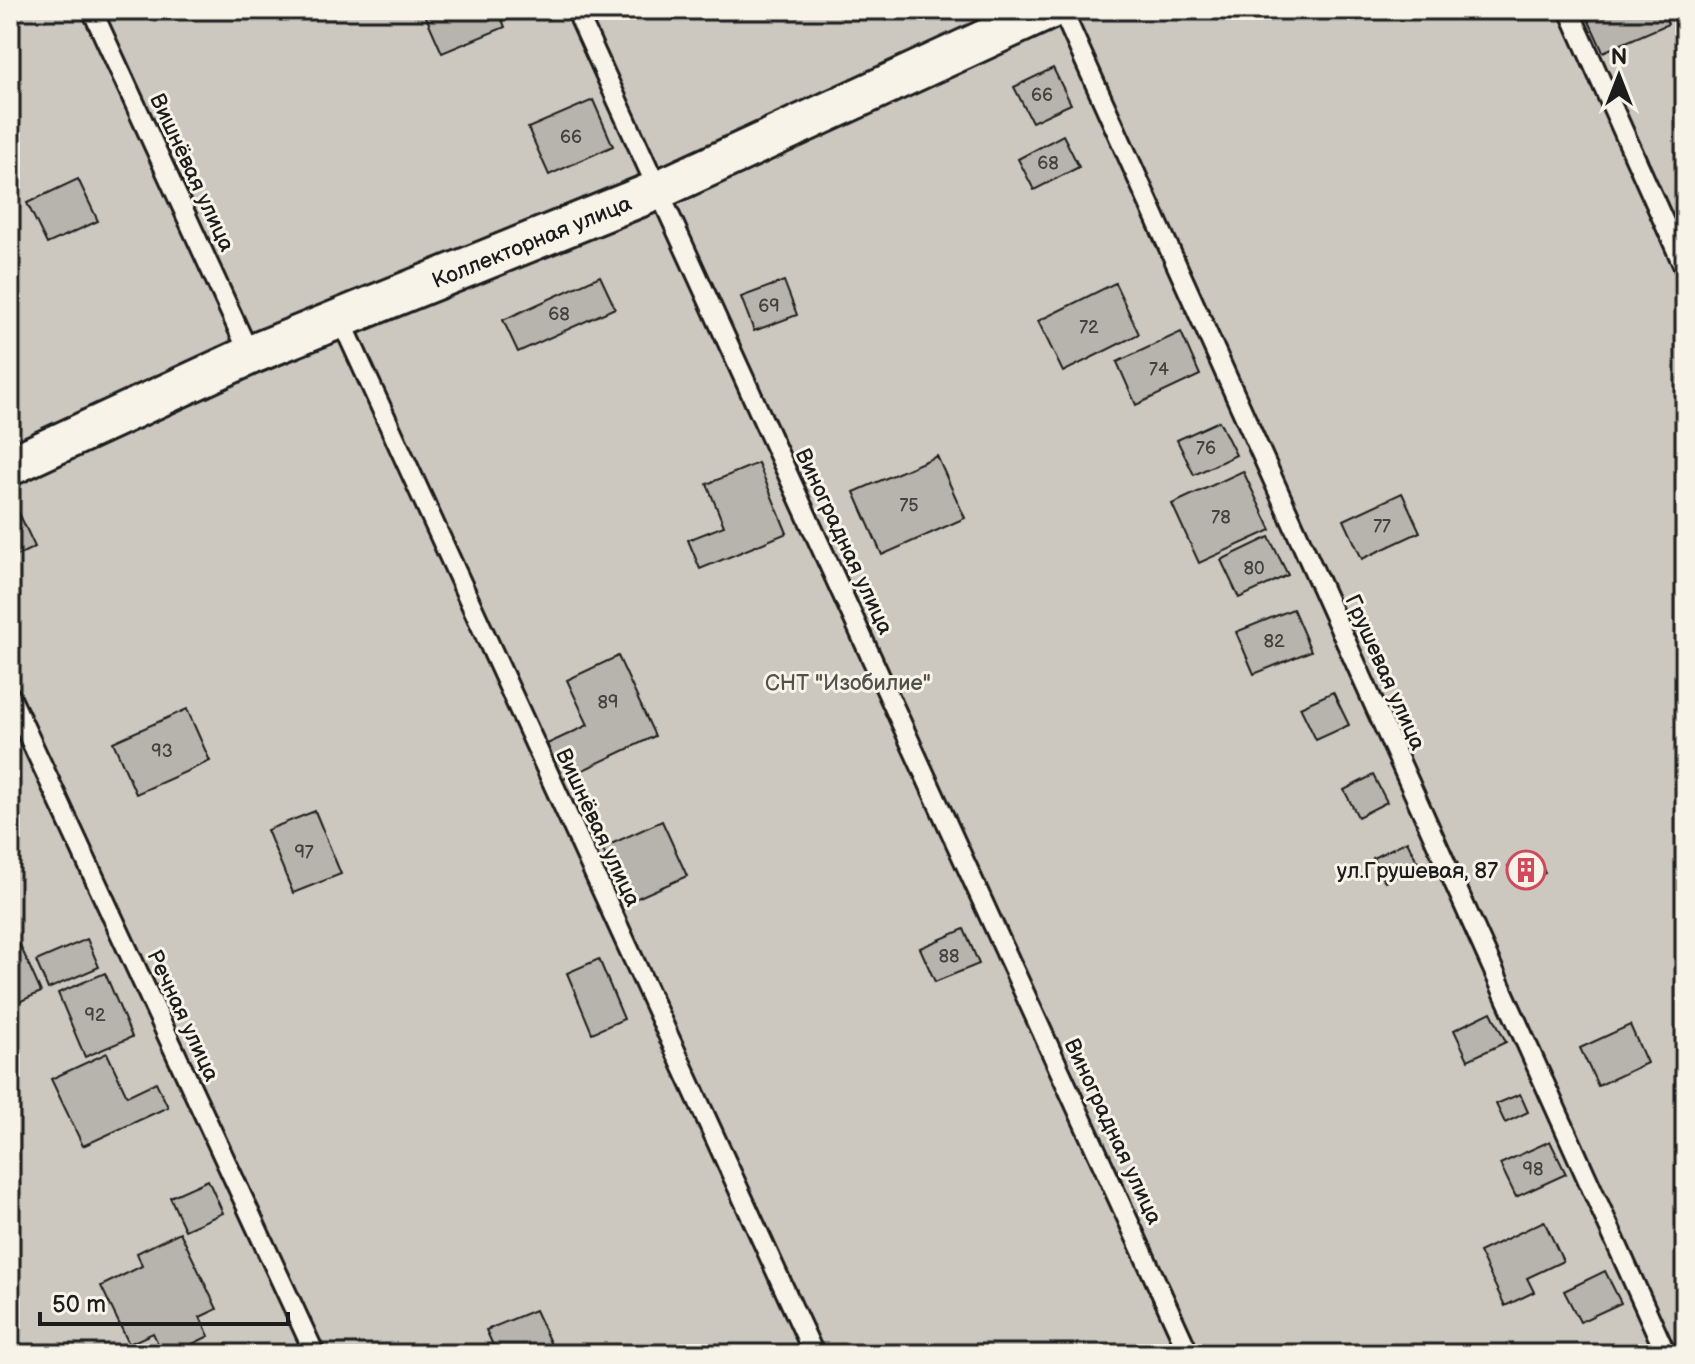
<svg xmlns="http://www.w3.org/2000/svg" width="1695" height="1364" font-family="'Balsamiq Sans',sans-serif">
<rect width="100%" height="100%" fill="#eae6dc"/>
<filter id="ink" filterUnits="userSpaceOnUse"><feTurbulence type="fractalNoise" baseFrequency=".0125" numOctaves="2"/><feDisplacementMap in="SourceGraphic" scale="16" xChannelSelector="R" yChannelSelector="G"/><feConvolveMatrix kernelMatrix="1 2 1 2 8 2 1 2 1" color-interpolation-filters="sRGB"/></filter>
<g filter="url(#ink)">
<!-- green -->
<rect fill="#ccc8c0" stroke="#74726e" stroke-width="2" x="10" y="10" width="1675" height="1344"/>
<!-- building -->
<g fill="#b6b4ac" stroke="#1c1c1c" stroke-width="2">
<polygon points="423,10 498,10 505,27 442,53"/>
<polygon points="1584,10 1662,10 1668,24 1603,52"/>
<polygon points="1053,68 1071,104 1032,122 1014,87"/>
<polygon points="593,100 613,146 549,175 528,128"/>
<polygon points="1063,135 1079,167 1034,190 1018,159"/>
<polygon points="78,179 98,221 47,244 27,203"/>
<polygon points="600,276 615,308 518,352 503,320"/>
<polygon points="784,281 797,315 754,331 741,297"/>
<polygon points="1115,283 1139,334 1063,372 1038,321"/>
<polygon points="1181,332 1200,375 1136,405 1117,362"/>
<polygon points="1219,421 1236,455 1194,475 1177,440"/>
<polygon points="937,456 965,518 882,555 854,492"/>
<polygon points="758,463 787,533 700,569 688,540 724,526 707,484"/>
<polygon points="1243,471 1271,530 1199,563 1172,504"/>
<polygon points="1402,493 1420,532 1362,559 1344,520"/>
<polygon points="19,513 35,547 10,559 10,518"/>
<polygon points="1269,537 1288,575 1239,598 1221,560"/>
<polygon points="1293,609 1311,651 1254,674 1236,632"/>
<polygon points="618,656 655,736 562,780 545,745 588,725 567,680"/>
<polygon points="1333,692 1349,725 1316,740 1300,707"/>
<polygon points="187,709 210,761 136,794 113,742"/>
<polygon points="1373,775 1387,802 1358,817 1344,790"/>
<polygon points="315,811 341,874 293,893 267,830"/>
<polygon points="662,821 687,876 626,903 602,848"/>
<polygon points="1407,841 1419,865 1385,882 1373,858"/>
<polygon points="1535,853 1545,873 1517,886 1508,866"/>
<polygon points="964,929 979,964 935,982 920,948"/>
<polygon points="87,939 99,967 48,989 36,961"/>
<polygon points="20,945 41,992 10,1006 10,950"/>
<polygon points="599,959 624,1019 592,1033 567,973"/>
<polygon points="105,973 132,1037 85,1057 58,993"/>
<polygon points="1491,1012 1506,1042 1468,1060 1454,1030"/>
<polygon points="1630,1025 1647,1063 1598,1086 1580,1048"/>
<polygon points="107,1053 127,1096 156,1082 168,1107 83,1146 51,1079"/>
<polygon points="1520,1094 1528,1112 1505,1123 1496,1104"/>
<polygon points="1550,1141 1566,1174 1516,1197 1500,1164"/>
<polygon points="208,1180 223,1213 185,1230 170,1197"/>
<polygon points="1544,1221 1563,1261 1527,1278 1534,1292 1505,1306 1479,1252"/>
<polygon points="180,1232 217,1309 200,1317 209,1336 172,1354 163,1354 153,1333 129,1344 101,1286 142,1266 137,1253"/>
<polygon points="1605,1271 1621,1303 1580,1322 1564,1291"/>
<polygon points="535,1310 553,1349 542,1354 497,1354 486,1330"/>
</g>
<g fill="none" stroke-linecap="round" stroke-linejoin="round">
<defs>
<g id="service">
<polyline points="92,10 250,355"/>
<polyline points="576,10 1189,1354"/>
<polyline points="1062,10 1666,1354"/>
<polyline points="1569,10 1685,269"/>
<polyline points="341,320 814,1354"/>
<polyline points="10,696 315,1354"/>
</g>
<g id="minor">
<path id="s1" d="M10,466L250,355L658,190L1049,10"/>
</g>
</defs>
<!-- service casing -->
<use href="#service" stroke="#1c1c1c" stroke-width="24"/>
<!-- minor casing -->
<use href="#minor" stroke="#1c1c1c" stroke-width="44"/>
<!-- service -->
<use href="#service" stroke="#f7f3e8" stroke-width="18"/>
<!-- minor -->
<use href="#minor" stroke="#f7f3e8" stroke-width="38"/>
</g>
</g>
<!-- icons -->
<defs>
<symbol id="building-ring" viewBox="-11 -11 22 22"><circle r="9.5" fill="#f7f3e8" stroke="#d1495b" stroke-width="1.5"/><path d="M-4-6H4V6H1V3H-1V6H-4ZM-2.5-4.3h1.7v1.8h-1.7ZM.8-4.3h1.7v1.8H.8ZM-2.5-1h1.7V.8h-1.7ZM.8-1h1.7V.8H.8Z" fill="#d1495b"/></symbol>
</defs>
<g fill-rule="evenodd">
<use href="#building-ring" x="1504" y="848" width="44" height="44"/>
</g>
<g text-anchor="middle" stroke-width="6" stroke-linejoin="round" paint-order="stroke">
<!-- number labels -->
<g font-size="18" fill="#424240">
<text x="1042" y="101">66</text>
<text x="571" y="143">66</text>
<text x="1048" y="169">68</text>
<text x="769" y="312">69</text>
<text x="559" y="320">68</text>
<text x="1089" y="333">72</text>
<text x="1159" y="375">74</text>
<text x="1206" y="454">76</text>
<text x="909" y="511">75</text>
<text x="1221" y="523">78</text>
<text x="1382" y="532">77</text>
<text x="1254" y="574">80</text>
<text x="1274" y="647">82</text>
<text x="608" y="708">89</text>
<text x="162" y="757">93</text>
<text x="304" y="858">97</text>
<text x="949" y="962">88</text>
<text x="95" y="1021">92</text>
<text x="1533" y="1175">98</text>
</g>
<!-- street labels -->
<g font-size="22" fill="#1c1c1c" stroke="#f7f3e8">
<text transform="translate(193 172) rotate(65)" y="8">Вишнёвая улица</text>
<text dy="8" stroke="none"><textPath href="#s1" startOffset="568">Коллекторная улица</textPath></text>
<text transform="translate(845 541) rotate(65)" y="8">Виноградная улица</text>
<text transform="translate(1386 672) rotate(66)" y="8">Грушевая улица</text>
<text transform="translate(599 827) rotate(65)" y="8">Вишнёвая улица</text>
<text transform="translate(184 1015) rotate(65)" y="8">Речная улица</text>
<text transform="translate(1114 1131) rotate(65)" y="8">Виноградная улица</text>
</g>
<!-- park labels -->
<g font-size="22" fill="#51504d" stroke="#f7f3e8">
<text x="848" y="690">СНТ "Изобилие"</text>
</g>
<!-- poi labels -->
<g font-size="22" fill="#1c1c1c" stroke="#f7f3e8" text-anchor="end">
<text x="1498" y="878">ул.Грушевая, 87</text>
</g>
</g>
<!-- margin -->
<rect width="1695" height="1364" fill="none" stroke="#f7f3e8" stroke-width="40"/>
<rect x="20" y="20" width="1655" height="1324" fill="none" stroke="#1c1c1c" stroke-width="3" filter="url(#ink)"/>
<!-- north arrow -->
<g transform="translate(1619 76)" stroke="#f7f3e8" stroke-width="6" paint-order="stroke">
<path d="M0-6L14 30L0 20L-14 30Z" fill="#1c1c1c"/>
<text y="-12" font-size="22" font-weight="bold" text-anchor="middle" fill="#1c1c1c">N</text>
</g>
<!-- scale -->
<path d="M40 1312v12h248v-12" fill="none" stroke="#1c1c1c" stroke-width="4"/>
<text x="52" y="1312" font-size="24" fill="#1c1c1c" stroke="#f7f3e8" stroke-width="6" paint-order="stroke">50 m</text>
</svg>
